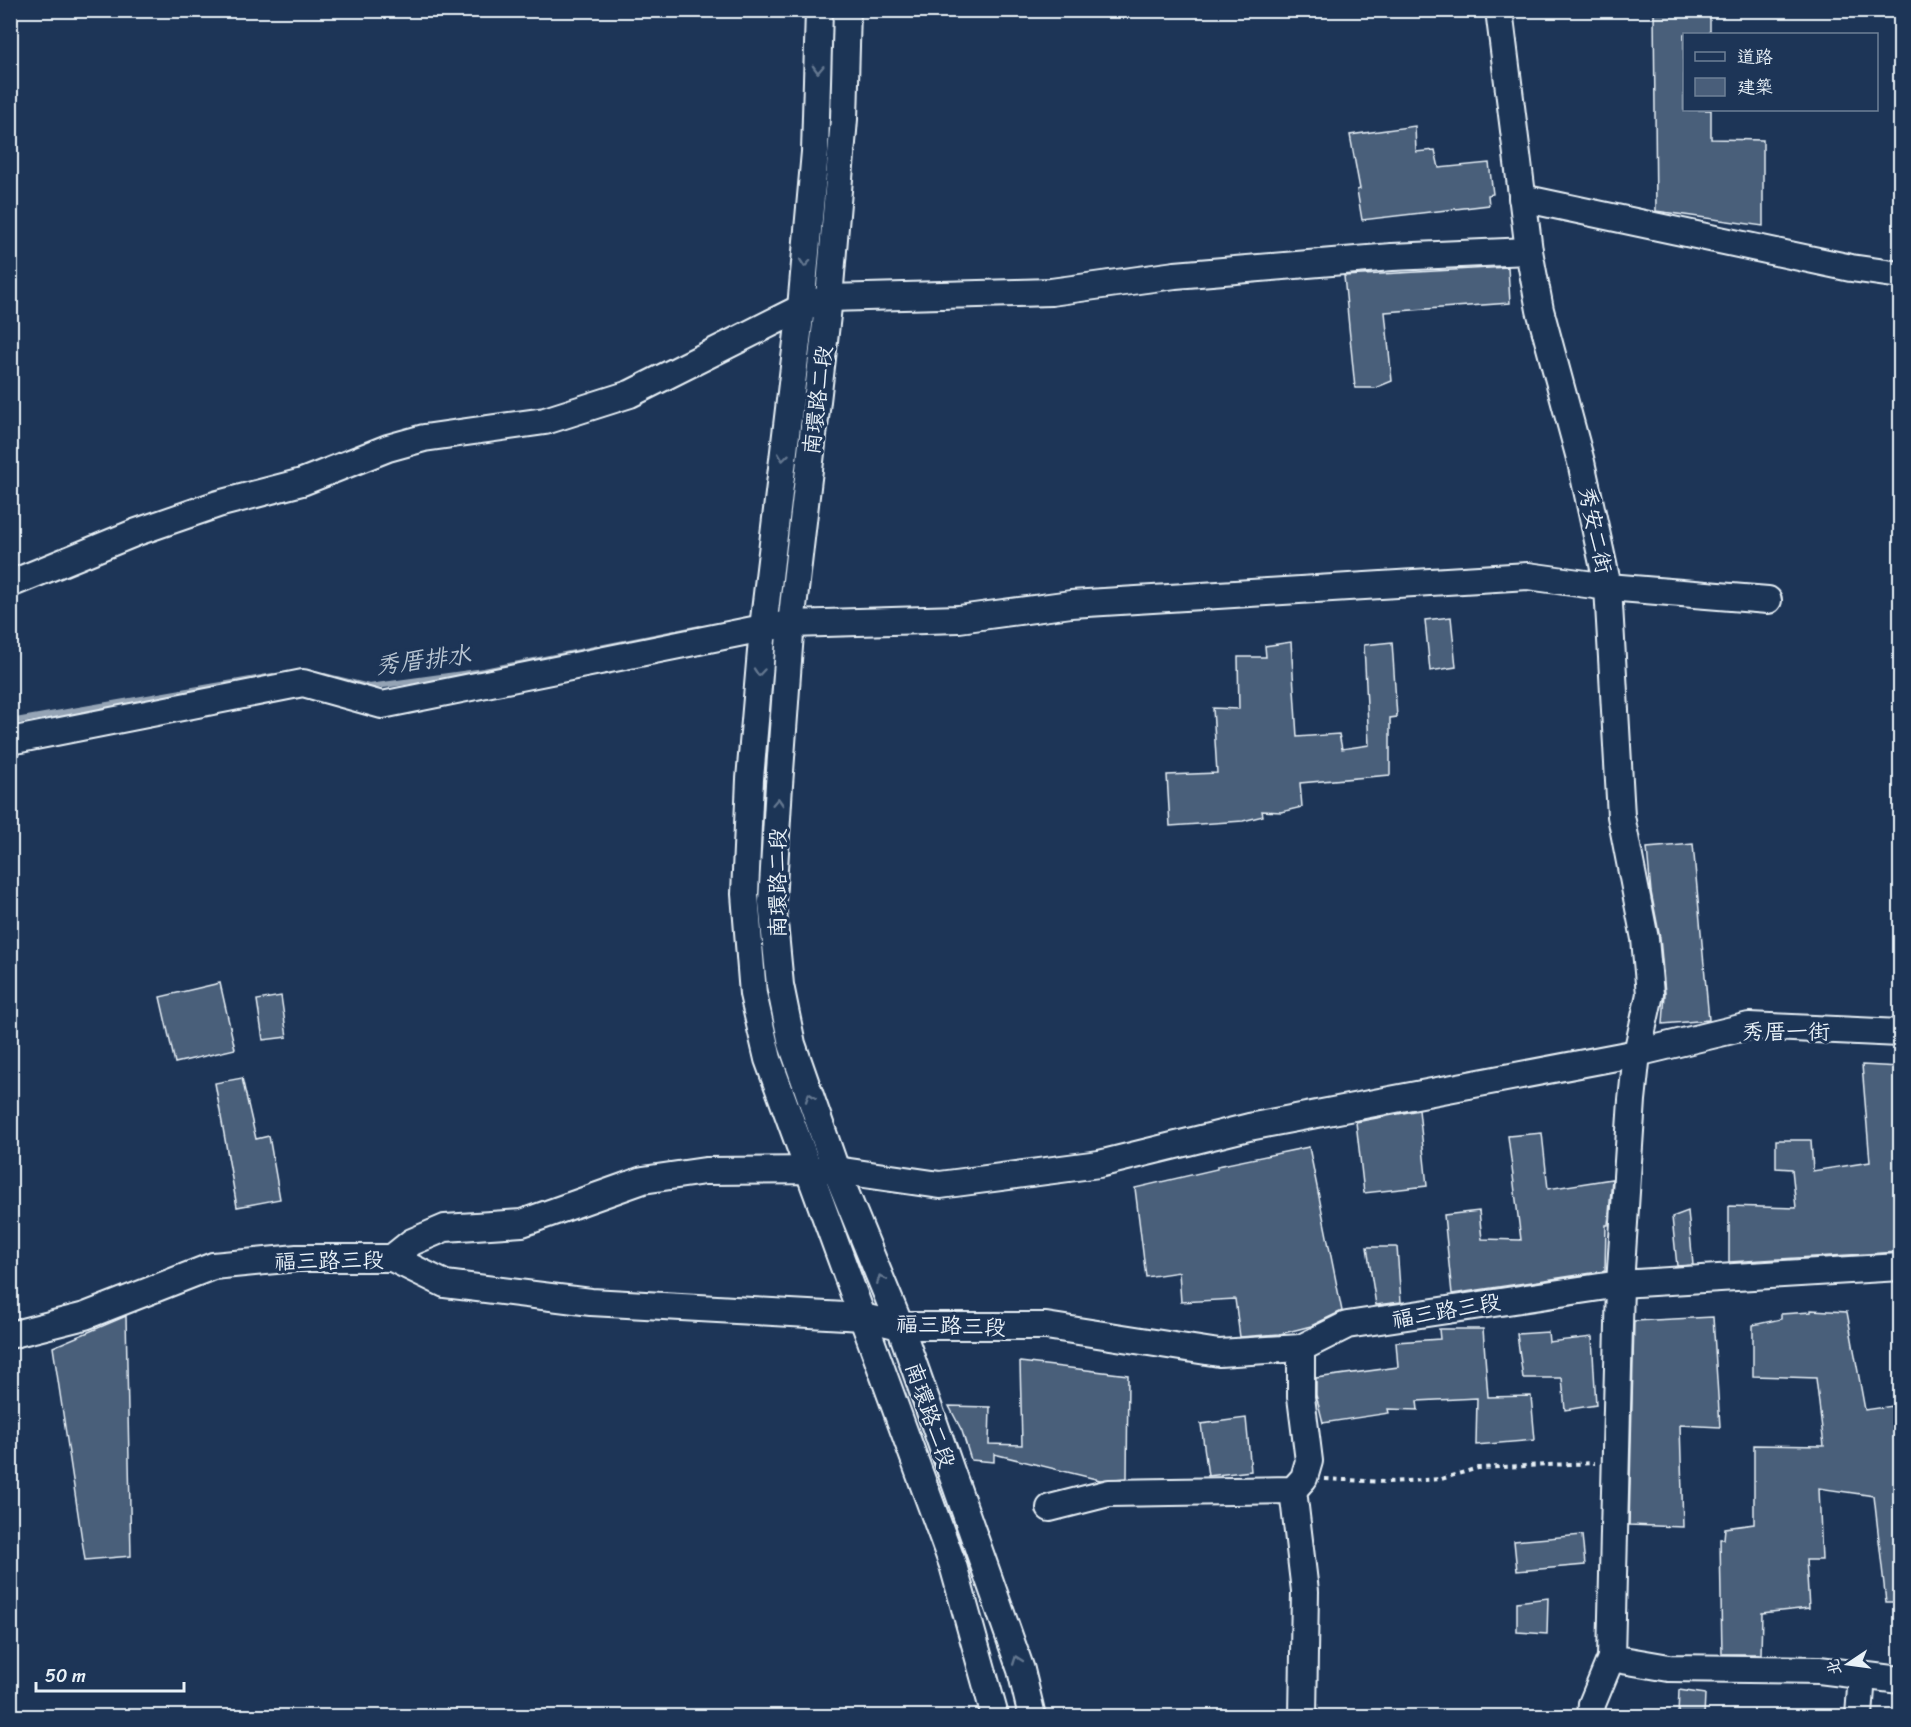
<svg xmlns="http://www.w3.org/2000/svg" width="1911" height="1727" font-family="Sriracha,'LXGW WenKai TC',sans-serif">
<rect width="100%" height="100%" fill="#1d3557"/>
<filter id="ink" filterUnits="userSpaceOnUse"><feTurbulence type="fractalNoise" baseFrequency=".0167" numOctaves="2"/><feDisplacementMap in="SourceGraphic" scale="12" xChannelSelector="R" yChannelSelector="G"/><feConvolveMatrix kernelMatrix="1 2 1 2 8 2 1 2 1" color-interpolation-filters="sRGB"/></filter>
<g filter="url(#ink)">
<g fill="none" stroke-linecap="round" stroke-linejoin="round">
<!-- stream -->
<g stroke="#95a4b5" stroke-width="6">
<polyline points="324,676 369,687 484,671 700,628"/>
<polyline points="10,722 273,676"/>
</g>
</g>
<!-- building -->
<g fill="#495e7a" stroke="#e8f1f8" stroke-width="1.5">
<polygon points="1654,10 1710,10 1710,34 1684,34 1684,110 1711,110 1711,139 1763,140 1763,226 1656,211"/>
<polygon points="1415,126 1416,152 1435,150 1439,168 1489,163 1493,194 1488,195 1489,205 1362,220 1357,190 1360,189 1350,135"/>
<polygon points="1508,267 1510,303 1385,312 1392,381 1375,388 1355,388 1344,276"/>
<polygon points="1451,617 1456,667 1430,671 1425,620"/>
<polygon points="1291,642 1297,737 1339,734 1342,749 1369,745 1364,645 1392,642 1397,717 1390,718 1390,775 1300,783 1302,807 1281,812 1262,811 1263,816 1243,821 1170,826 1167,775 1217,773 1213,708 1239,709 1238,657 1266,657 1265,646"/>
<polygon points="1693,844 1709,1020 1663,1024 1665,993 1660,938 1651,892 1647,848"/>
<polygon points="220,983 235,1049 175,1063 160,997"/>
<polygon points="281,996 287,1037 263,1040 257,1000"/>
<polygon points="1862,1065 1900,1067 1900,1252 1729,1262 1729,1206 1796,1208 1792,1169 1776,1168 1776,1140 1811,1140 1813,1171 1870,1162"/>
<polygon points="242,1078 256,1139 269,1136 280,1199 237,1207 215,1083"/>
<polygon points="1419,1110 1427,1186 1364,1193 1356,1122"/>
<polygon points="1542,1133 1548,1189 1612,1179 1608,1225 1606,1225 1605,1271 1452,1294 1444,1215 1479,1211 1482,1239 1521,1240 1508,1136"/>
<polygon points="1309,1147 1342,1311 1311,1326 1280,1334 1240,1337 1235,1299 1181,1302 1179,1272 1146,1277 1135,1188 1217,1169 1217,1166"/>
<polygon points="1688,1211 1693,1265 1677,1266 1672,1217"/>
<polygon points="1367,1247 1397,1247 1401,1302 1376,1305"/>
<polygon points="1811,1310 1847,1312 1865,1410 1900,1405 1900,1602 1886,1602 1874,1496 1819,1488 1822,1560 1806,1560 1809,1608 1762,1613 1761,1654 1722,1654 1720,1539 1724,1539 1725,1528 1754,1524 1754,1445 1824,1446 1816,1378 1753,1376 1753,1325 1781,1319 1781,1314 1811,1312"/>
<polygon points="126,1316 131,1556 85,1560 53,1347"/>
<polygon points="1713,1317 1720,1427 1680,1425 1683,1527 1629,1525 1634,1321"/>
<polygon points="1439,1329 1483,1329 1488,1397 1531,1396 1535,1440 1476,1445 1477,1398 1417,1401 1418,1410 1388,1409 1389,1413 1323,1423 1316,1395 1316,1378 1398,1367 1396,1342 1440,1339"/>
<polygon points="1548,1332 1549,1342 1592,1337 1596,1405 1565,1410 1562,1378 1523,1378 1517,1334"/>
<polygon points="1020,1362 1128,1375 1127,1478 1100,1480 994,1454 994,1462 971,1460 962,1431 949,1406 990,1407 989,1444 1022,1445"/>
<polygon points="1246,1418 1251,1471 1208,1476 1201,1424"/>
<polygon points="1582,1535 1585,1565 1517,1571 1514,1541"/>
<polygon points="1548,1598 1547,1634 1517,1632 1517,1602"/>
<polygon points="1679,1690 1705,1694 1704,1716 1678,1716"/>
</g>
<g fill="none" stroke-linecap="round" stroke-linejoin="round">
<defs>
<g id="minor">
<polyline points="819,10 815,152 801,308 763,628 750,779 745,894 753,994 768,1059 953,1565 995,1716"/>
<polyline points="847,10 844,119 829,298 790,633 779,785 772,902 780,985 792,1044 836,1170 900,1326 1021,1670 1032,1716"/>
<polyline points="1499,10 1529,251 1540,310 1581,462 1608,587 1621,816 1645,939 1650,994 1637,1053 1632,1100 1620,1284 1611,1658 1592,1704 1591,1716"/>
<polyline points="1522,198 1851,268 1900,275"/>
<polyline points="10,584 137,532 218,504 302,482 388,448 424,438 545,421 630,394 801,308 829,298 1051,292 1175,275 1392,257 1529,251"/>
<polyline points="10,741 303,683 382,705 763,628 791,624 959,619 1071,604 1528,576 1608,587 1768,600"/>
<polyline points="392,1258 412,1242 445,1228 522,1223 643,1180 705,1171 836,1170 940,1185 1099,1164 1249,1127 1637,1053 1749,1026 1900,1033"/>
<polyline points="10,1335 85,1316 213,1266 297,1258 392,1258 445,1284 591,1302 863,1317 900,1326 1046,1326 1219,1353 1301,1348 1347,1325 1620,1284 1900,1267"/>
<polyline points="1293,1490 1305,1591 1303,1716"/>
<polyline points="1050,1508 1109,1493 1293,1490 1304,1478 1309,1461 1301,1397 1301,1348"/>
<polyline points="1611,1658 1669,1668 1819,1670 1900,1680"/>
<polyline points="1859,1716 1862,1675"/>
</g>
</defs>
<!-- minor casing -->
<use href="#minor" stroke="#e8f1f8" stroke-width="30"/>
<!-- path -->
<polyline stroke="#e8f1f8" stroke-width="4" stroke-dasharray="4.5 4.5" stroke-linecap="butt" points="1325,1479 1386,1482 1441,1479 1478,1468 1595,1463"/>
<!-- minor -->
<use href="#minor" stroke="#1d3557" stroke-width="26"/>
</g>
<!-- one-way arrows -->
<defs><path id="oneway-chevron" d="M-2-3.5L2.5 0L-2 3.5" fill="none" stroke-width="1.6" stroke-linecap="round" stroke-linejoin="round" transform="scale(1.5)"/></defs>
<g stroke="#64778f">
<use href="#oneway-chevron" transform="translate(818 69) rotate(92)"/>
<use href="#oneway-chevron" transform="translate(805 263) rotate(95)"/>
<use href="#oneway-chevron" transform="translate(783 457) rotate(97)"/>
<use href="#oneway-chevron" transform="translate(759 672) rotate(95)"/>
<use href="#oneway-chevron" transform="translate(778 802) rotate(-87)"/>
<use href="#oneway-chevron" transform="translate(810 1097) rotate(-109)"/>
<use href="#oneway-chevron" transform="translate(881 1279) rotate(-112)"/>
<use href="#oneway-chevron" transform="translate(1017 1660) rotate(-110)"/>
</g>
</g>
<g text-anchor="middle" stroke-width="6" stroke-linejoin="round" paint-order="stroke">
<!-- street labels -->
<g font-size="22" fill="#e8f1f8" stroke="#1d3557">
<text transform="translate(817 400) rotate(-83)" y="8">南環路二段</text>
<text transform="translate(1596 530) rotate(78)" y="8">秀安二街</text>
<text transform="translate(777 883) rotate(-90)" y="8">南環路二段</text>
<text x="1786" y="1039">秀厝一街</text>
<text transform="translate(329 1260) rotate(-1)" y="8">福三路三段</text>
<text transform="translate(1446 1310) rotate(-10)" y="8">福三路三段</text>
<text transform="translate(951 1325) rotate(2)" y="8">福三路三段</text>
<text transform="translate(931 1415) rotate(71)" y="8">南環路二段</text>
</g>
<!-- water labels -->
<g font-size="24" font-style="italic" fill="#b7c4d1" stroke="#1d3557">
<text transform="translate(423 660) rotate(-7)" y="8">秀厝排水</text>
</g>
</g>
<!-- margin -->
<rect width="1911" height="1727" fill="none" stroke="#1d3557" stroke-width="36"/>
<rect x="18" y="18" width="1875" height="1691" fill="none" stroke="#e8f1f8" stroke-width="2" filter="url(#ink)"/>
<!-- legend -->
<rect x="1683" y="33" width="195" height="78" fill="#1d3557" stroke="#6e8097" stroke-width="1.5"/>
<rect x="1695" y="52" width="30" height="9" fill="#1d3557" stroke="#6e8097" stroke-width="1.5"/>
<text x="1737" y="63" font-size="18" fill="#e8f1f8">道路</text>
<rect x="1695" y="78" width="30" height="18" fill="#495e7a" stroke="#6e8097" stroke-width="1.5"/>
<text x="1737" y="93" font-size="18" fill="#e8f1f8">建築</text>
<!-- north arrow -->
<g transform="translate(1848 1664) rotate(257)" stroke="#1d3557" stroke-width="4.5" paint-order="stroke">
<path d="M0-4.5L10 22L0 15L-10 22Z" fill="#e8f1f8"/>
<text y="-9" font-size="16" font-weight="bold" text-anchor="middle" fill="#e8f1f8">北</text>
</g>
<!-- scale -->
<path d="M36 1682v9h148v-9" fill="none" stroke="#e8f1f8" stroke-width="3"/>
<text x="45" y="1682" font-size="18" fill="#e8f1f8" stroke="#1d3557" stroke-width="4.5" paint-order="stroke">50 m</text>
</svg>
